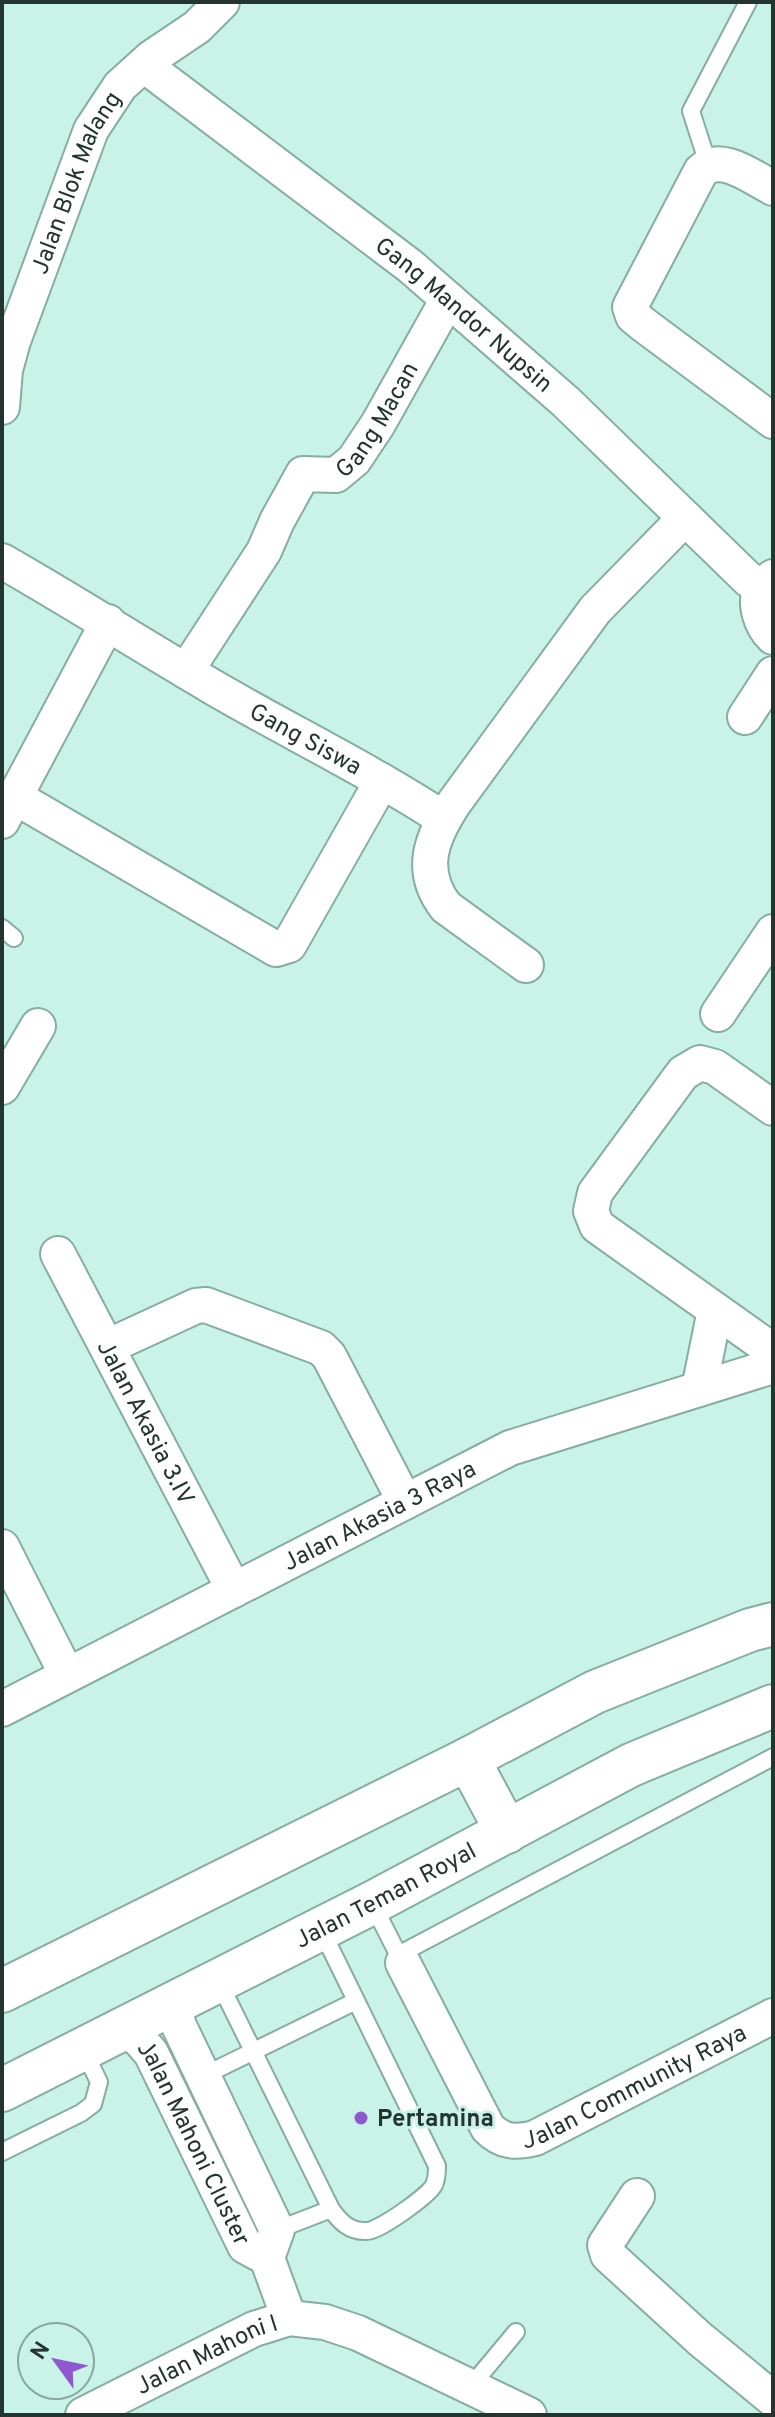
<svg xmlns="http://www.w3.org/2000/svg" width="775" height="2417" font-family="Overpass,sans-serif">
<rect width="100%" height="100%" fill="#c9f3e6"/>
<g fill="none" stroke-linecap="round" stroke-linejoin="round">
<defs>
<g id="service">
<polyline points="708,164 691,111 748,2"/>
<polyline points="2,928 14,938"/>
<polyline points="373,1905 402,1962"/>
<polyline points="398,1955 773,1757"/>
<path d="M219,1982L331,2209C340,2222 350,2232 367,2231C379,2231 428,2196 434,2185C437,2179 437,2172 437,2166L321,1929"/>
<polyline points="203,2076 356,2001"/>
<polyline points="2,2152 81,2113 93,2104 99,2082 83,2049"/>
<polyline points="277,2230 331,2209"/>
<polyline points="471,2386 516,2332"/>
</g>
<g id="minor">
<path id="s1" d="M144,65L410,266L566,402L749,580L763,585"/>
<path d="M773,188C753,178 721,152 701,171L630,307L633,316L644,325L773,421"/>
<path id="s2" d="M2,407L5,370L13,341L91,130L120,86L151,58L197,27L222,2"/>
<path id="s3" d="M2,561C72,601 141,645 211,686C288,731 369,770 444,819"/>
<path d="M773,577C770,580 765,582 763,586C752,601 761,626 773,637"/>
<path id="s4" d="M186,671L264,551L277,521L303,474L336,475L354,460L378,424L448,299"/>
<polyline points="745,717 773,674"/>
<polyline points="15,797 276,949 289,945 382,781"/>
<polyline points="2,821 108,622"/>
<path d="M526,965L446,907C418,871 431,838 454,803L595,610L685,518"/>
<polyline points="718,1014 773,932"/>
<polyline points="2,1087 38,1026"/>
<polyline points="773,1108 715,1067 700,1063 683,1073 595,1193 591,1211 597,1226 773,1351"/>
<path id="s5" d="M58,1254L234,1590"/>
<polyline points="107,1347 196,1306 206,1305 321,1348 329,1356 405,1502"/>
<polyline points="699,1389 715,1310"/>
<polyline points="2,1547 67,1675"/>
<path id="s6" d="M2,1709L510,1448L773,1366"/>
<path id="s7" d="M403,1963L488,2128C502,2142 515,2143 535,2138L773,2016"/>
<polyline points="182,2001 176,2015 179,2026 277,2230 267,2258"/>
<path id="s8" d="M121,2030L138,2038L151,2053L245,2246L267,2258L289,2318"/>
<polyline points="637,2196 605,2245 608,2255 700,2339 773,2399"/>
<path id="s9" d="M83,2415L254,2329L289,2318L325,2322L358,2333L529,2415"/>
</g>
<g id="tertiary">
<polyline points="468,1759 507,1832"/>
<polyline points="2,1991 468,1759 595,1692 750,1630 773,1624"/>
<path id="s10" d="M2,2090L372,1903L631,1765L773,1706"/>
</g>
</defs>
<!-- service casing -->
<use href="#service" stroke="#85ada1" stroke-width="20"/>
<!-- minor casing -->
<use href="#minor" stroke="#85ada1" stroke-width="38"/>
<!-- tertiary casing -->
<use href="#tertiary" stroke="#85ada1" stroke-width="46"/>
<!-- service -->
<use href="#service" stroke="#fff" stroke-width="16"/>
<!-- minor -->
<use href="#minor" stroke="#fff" stroke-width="34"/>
<!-- tertiary -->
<use href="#tertiary" stroke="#fff" stroke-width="42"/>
</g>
<!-- markers -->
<circle fill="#8f58d0" stroke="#c9f3e6" stroke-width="3" cx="361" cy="2118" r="8"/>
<g text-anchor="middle" stroke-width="6" stroke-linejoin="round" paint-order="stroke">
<!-- street labels -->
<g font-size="24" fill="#24342f" stroke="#c9f3e6">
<text dy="8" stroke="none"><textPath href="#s2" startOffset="238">Jalan Blok Malang</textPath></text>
<text dy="8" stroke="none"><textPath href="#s1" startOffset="406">Gang Mandor Nupsin</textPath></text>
<text dy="8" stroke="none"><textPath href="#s4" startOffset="332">Gang Macan</textPath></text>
<text dy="8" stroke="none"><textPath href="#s3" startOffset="352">Gang Siswa</textPath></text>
<text dy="8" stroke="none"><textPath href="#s5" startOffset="190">Jalan Akasia 3.IV</textPath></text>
<text dy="8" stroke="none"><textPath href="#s6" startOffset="424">Jalan Akasia 3 Raya</textPath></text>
<text dy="8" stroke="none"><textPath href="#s10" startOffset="430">Jalan Teman Royal</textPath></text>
<text dy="8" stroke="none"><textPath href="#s7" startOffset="348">Jalan Community Raya</textPath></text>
<text dy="8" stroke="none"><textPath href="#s8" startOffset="138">Jalan Mahoni Cluster</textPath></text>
<text dy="8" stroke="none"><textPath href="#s9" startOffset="138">Jalan Mahoni I</textPath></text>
</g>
<!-- poi labels -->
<g font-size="24" font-weight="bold" fill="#24342f" stroke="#c9f3e6" text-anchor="start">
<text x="377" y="2126">Pertamina</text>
</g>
</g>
<!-- border -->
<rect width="775" height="2417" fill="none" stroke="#24342f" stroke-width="8"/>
<!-- north arrow -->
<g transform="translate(56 2361) rotate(303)"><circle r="38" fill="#c9f3e6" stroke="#87a79d" stroke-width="2"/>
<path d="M0-6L14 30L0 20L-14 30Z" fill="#8f58d0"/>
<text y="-12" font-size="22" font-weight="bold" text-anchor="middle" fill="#24342f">N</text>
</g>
</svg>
